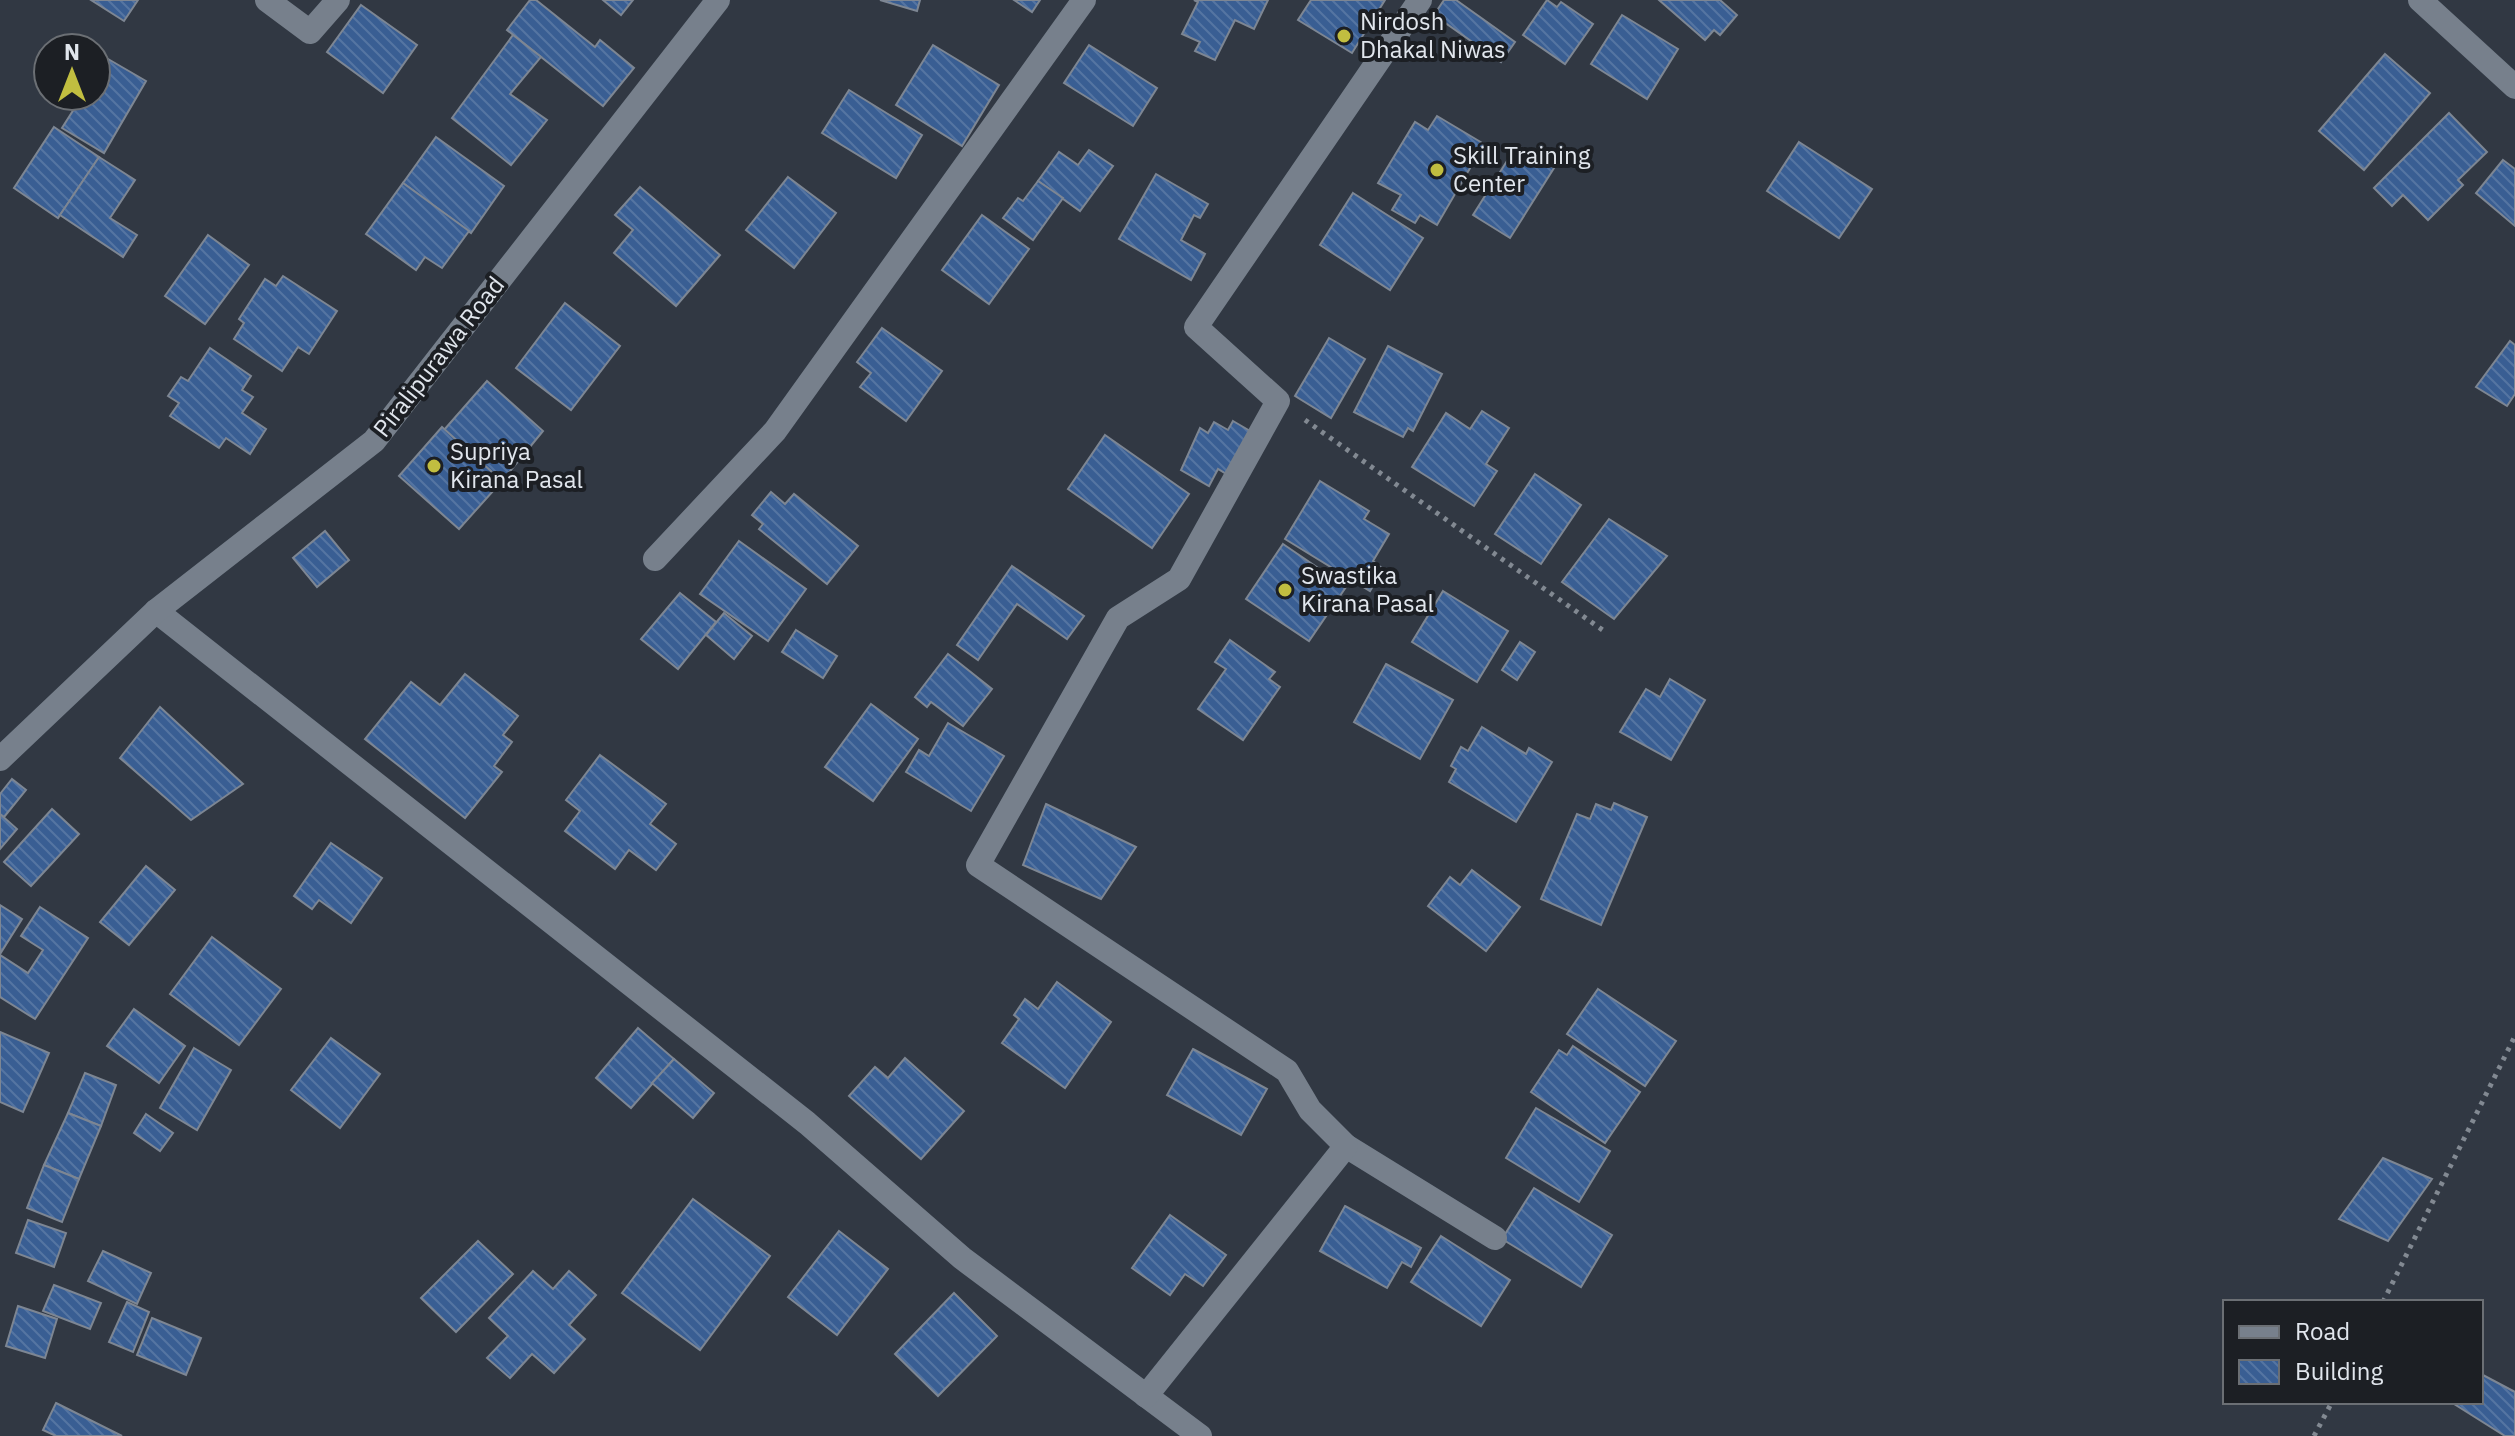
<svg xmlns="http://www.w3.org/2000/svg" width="2515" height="1436" font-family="'IBM Plex Sans',sans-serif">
<defs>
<pattern id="building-back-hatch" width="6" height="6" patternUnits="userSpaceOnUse" patternTransform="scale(2)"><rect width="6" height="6" fill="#395e93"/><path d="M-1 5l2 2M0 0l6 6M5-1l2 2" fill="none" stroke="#5575a2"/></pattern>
</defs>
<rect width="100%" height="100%" fill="#313843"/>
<!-- building -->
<g fill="url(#building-back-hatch)" stroke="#7d8693" stroke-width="2">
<polygon points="91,0 138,0 124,21"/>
<polygon points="530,0 536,0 595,47 600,40 634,68 603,106 507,30"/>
<polygon points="603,0 633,0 621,15"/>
<polygon points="880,0 920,0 917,11"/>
<polygon points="1014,0 1040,0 1032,12"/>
<polygon points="1194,0 1268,0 1254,29 1235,20 1215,60 1195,51 1200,42 1182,34 1198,2"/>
<polygon points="1311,0 1385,0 1352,53 1298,20"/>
<polygon points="1444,0 1456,0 1515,42 1501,62 1434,15"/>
<polygon points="1547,0 1557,7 1561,2 1593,24 1565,64 1523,35"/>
<polygon points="1659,0 1720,0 1737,15 1720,35 1714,30 1705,40"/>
<polygon points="361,5 417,45 383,93 327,52"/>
<polygon points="1622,15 1678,49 1647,99 1591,64"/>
<polygon points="513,35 541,57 510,94 547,120 511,165 452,118"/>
<polygon points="933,45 999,85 962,146 896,105"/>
<polygon points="1089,45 1157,88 1133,126 1064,83"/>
<polygon points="96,52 146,81 104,153 62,128 74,109 52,96 96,96"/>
<polygon points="2385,54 2430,93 2364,170 2319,131"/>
<polygon points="849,90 922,135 896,178 822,133"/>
<polygon points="2449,113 2487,152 2458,180 2463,185 2428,220 2403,195 2392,206 2374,188"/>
<polygon points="1437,116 1484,144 1437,225 1420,215 1415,223 1392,210 1401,195 1378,183 1415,122 1428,130"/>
<polygon points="54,127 99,157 58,218 14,188"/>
<polygon points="436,137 504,186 471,233 403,183"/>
<polygon points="1799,142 1872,189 1839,238 1767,191"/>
<polygon points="1517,145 1554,168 1510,238 1473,215"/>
<polygon points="1089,150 1113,166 1080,211 1038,181 1059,152 1078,165"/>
<polygon points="99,157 135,180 110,218 137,235 123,257 60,215"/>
<polygon points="2503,160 2515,169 2515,226 2476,193"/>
<polygon points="1156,174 1208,204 1200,218 1194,215 1181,240 1205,254 1191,280 1119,239"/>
<polygon points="788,177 836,213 794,268 746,230"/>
<polygon points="1038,181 1063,198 1033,240 1003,218 1018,198 1023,201"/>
<polygon points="403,183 469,231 442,268 425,257 416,270 366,234"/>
<polygon points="640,187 720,255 676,306 614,253 633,230 615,215"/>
<polygon points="1353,193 1423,238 1390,290 1320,245"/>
<polygon points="982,215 1029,249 989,304 942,270"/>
<polygon points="208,235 249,265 205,324 165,296"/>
<polygon points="283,276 337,311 309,354 298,347 282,371 234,339 244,323 239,319 265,279 276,286"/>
<polygon points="565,303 620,346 571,410 516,368"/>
<polygon points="882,328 942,371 906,421 860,387 871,373 857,362"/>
<polygon points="1329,338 1365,359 1331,418 1295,396"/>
<polygon points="2510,341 2515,345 2515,394 2507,406 2476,387"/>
<polygon points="1388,346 1442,374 1413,431 1408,428 1403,437 1354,412"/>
<polygon points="210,348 251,376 242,390 253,397 242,413 266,429 250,454 226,438 219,448 170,416 179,403 168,396 181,377 188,381"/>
<polygon points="487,381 543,431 502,481 444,430"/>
<polygon points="1482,411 1509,428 1486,464 1497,471 1474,506 1412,467 1446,413 1470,429"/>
<polygon points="1233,421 1257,435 1233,478 1218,469 1209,486 1181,470 1200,428 1208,433 1214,422 1228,430"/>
<polygon points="442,427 502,481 459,529 399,476"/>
<polygon points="1105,435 1189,494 1152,548 1068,489"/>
<polygon points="1535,474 1581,505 1541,564 1495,534"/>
<polygon points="1320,481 1369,511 1364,519 1389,534 1373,561 1383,569 1370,591 1285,539"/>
<polygon points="771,492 785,504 794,494 858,546 827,584 759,529 763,524 752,515"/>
<polygon points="1609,519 1667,556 1614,619 1562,582"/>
<polygon points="325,531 349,560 317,587 293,558"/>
<polygon points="739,541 806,589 768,641 700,594"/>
<polygon points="1283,544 1346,587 1309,641 1246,599"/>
<polygon points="1012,566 1084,616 1067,639 1017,604 978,660 957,645"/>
<polygon points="1443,591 1508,631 1477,682 1412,642"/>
<polygon points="680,593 716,622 678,669 641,639"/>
<polygon points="724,613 752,636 734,659 706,635"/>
<polygon points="796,630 837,656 823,678 782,652"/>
<polygon points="1230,640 1275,672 1269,679 1280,687 1243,740 1198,709 1226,669 1215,662"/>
<polygon points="1520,642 1535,652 1517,680 1502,670"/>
<polygon points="948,654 992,689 963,726 931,702 927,707 915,697"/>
<polygon points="1386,664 1453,700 1420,759 1354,722"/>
<polygon points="465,674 518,716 503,735 512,742 494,766 502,772 465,818 365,739 411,682 440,705"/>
<polygon points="1670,679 1705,700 1671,760 1620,732 1646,689 1660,697"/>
<polygon points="871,704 918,739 873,801 825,767"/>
<polygon points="160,707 243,784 191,820 120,758"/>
<polygon points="948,723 1004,756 971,811 906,772 919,750 929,756"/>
<polygon points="1482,727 1526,754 1529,748 1552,762 1516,822 1449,782 1456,769 1451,766 1461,747 1468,751"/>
<polygon points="600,755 666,804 650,824 676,844 656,870 629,850 615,869 565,831 580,811 566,800"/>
<polygon points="12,779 26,790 4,817 0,814 0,794"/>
<polygon points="1614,803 1647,817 1601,925 1541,899 1577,814 1590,819 1596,804 1611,810"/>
<polygon points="1046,804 1136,847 1101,899 1023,865"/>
<polygon points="52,809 79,834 31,886 4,862"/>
<polygon points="0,814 17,829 0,849"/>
<polygon points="331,843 382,878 351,923 319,900 312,909 294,896"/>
<polygon points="146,866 175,890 129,945 100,922"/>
<polygon points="1472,870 1520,907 1486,951 1428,906 1450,877 1460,885"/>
<polygon points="0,905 22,919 0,954"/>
<polygon points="40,907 88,938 35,1019 0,997 0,955 28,973 43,950 21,936"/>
<polygon points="212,937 281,989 239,1045 170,994"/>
<polygon points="1057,982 1111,1022 1065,1088 1002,1043 1019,1019 1014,1015 1025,999 1038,1009"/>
<polygon points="1598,989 1676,1041 1645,1086 1567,1034"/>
<polygon points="134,1009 185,1046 159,1083 107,1046"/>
<polygon points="638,1028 674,1059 631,1108 596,1078"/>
<polygon points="0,1032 49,1053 23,1112 0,1102"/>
<polygon points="331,1038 380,1074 340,1128 291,1090"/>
<polygon points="1573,1046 1640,1092 1605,1143 1531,1092 1559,1050 1567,1055"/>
<polygon points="194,1048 231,1070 197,1130 160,1108"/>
<polygon points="1193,1049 1267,1089 1241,1135 1167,1095"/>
<polygon points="905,1058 964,1111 921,1159 849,1096 875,1067 888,1078"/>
<polygon points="674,1059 714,1093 693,1118 652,1083"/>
<polygon points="85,1073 116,1085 101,1126 68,1113"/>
<polygon points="1536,1108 1610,1151 1579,1202 1506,1158"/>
<polygon points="68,1113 101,1126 79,1179 44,1165"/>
<polygon points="146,1114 173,1133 160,1151 134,1133"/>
<polygon points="2383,1158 2432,1179 2388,1241 2339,1219"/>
<polygon points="44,1165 79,1179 62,1222 27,1208"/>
<polygon points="1534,1188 1612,1235 1581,1287 1502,1239"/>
<polygon points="693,1199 770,1256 700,1350 622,1293"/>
<polygon points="1345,1206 1421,1248 1411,1267 1402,1262 1387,1288 1320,1251"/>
<polygon points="1170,1215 1226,1255 1203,1286 1185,1274 1170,1295 1132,1268"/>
<polygon points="28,1220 66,1233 54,1267 16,1253"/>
<polygon points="839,1231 888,1269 837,1335 788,1297"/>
<polygon points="1441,1236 1510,1280 1481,1326 1411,1282"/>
<polygon points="478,1241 513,1274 456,1332 421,1298"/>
<polygon points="103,1251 151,1273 137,1304 88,1281"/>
<polygon points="533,1271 553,1289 569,1271 596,1295 569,1325 585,1339 554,1373 532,1354 510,1378 487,1358 508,1336 489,1318"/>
<polygon points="54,1285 101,1303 90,1329 43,1311"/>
<polygon points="954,1293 997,1336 938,1396 895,1354"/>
<polygon points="127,1302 149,1312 133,1352 109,1342"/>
<polygon points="18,1306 57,1319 45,1358 6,1346"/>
<polygon points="152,1318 201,1338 186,1375 137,1355"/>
<polygon points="2481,1374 2515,1392 2515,1436 2505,1436 2451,1402 2481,1402"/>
<polygon points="56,1403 122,1436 56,1436 43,1430"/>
</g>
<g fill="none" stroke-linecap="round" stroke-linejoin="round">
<!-- path -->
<g stroke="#828992" stroke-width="5" stroke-dasharray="4 6" stroke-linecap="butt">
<polyline points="1305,420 1604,631"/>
<polyline points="2383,1302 2515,1036"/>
<polyline points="2314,1436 2332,1402"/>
</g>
<!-- minor -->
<g stroke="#77808c" stroke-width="24">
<polyline points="267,0 310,32 338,0"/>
<polyline points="2420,0 2515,87"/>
<polyline points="655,559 775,431 1084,0"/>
<polyline points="156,611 807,1123 962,1258 1200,1436"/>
<polyline points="0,759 156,611 374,441 718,0"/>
<polyline points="1346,1146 1495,1238"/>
<polyline points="1146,1396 1346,1146 1310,1110 1287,1071 978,865 1118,618 1179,579 1278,401 1196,327 1420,0"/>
</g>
</g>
<!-- markers -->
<g fill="#c1be40" stroke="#1c1f24" stroke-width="3">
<circle cx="1344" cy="36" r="8"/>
<circle cx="1437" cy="170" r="8"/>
<circle cx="434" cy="466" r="8"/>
<circle cx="1285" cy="590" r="8"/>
</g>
<g text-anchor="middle" stroke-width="8" stroke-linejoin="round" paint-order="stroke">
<!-- poi labels -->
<g font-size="24" fill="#e1e6ed" stroke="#1c1f24" text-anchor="start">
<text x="1360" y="30">Nirdosh<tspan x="1360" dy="28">Dhakal Niwas</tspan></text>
<text x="1453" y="164">Skill Training<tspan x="1453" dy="28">Center</tspan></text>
<text x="450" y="460">Supriya<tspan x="450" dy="28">Kirana Pasal</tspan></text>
<text x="1301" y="584">Swastika<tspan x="1301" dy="28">Kirana Pasal</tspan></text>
</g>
<!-- street labels -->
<g font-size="24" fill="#e1e6ed" stroke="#1c1f24">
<text transform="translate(439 357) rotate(-52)" y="8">Piralipurawa Road</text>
</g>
</g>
<!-- legend -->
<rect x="2223" y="1300" width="260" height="104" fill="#1c1f24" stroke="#6b6f74" stroke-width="2"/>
<rect x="2239" y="1326" width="40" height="12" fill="#77808c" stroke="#6b6f74" stroke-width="2"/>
<text x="2295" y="1340" font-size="24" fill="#e1e6ed">Road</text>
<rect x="2239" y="1360" width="40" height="24" fill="url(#building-back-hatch)" stroke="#6b6f74" stroke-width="2"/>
<text x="2295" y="1380" font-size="24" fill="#e1e6ed">Building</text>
<!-- north arrow -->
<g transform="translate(72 72)"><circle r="38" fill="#1c1f24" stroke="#6b6f74" stroke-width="2"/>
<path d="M0-6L14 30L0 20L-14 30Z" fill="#c1be40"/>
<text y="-12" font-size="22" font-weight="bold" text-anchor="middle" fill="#e1e6ed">N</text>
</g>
</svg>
